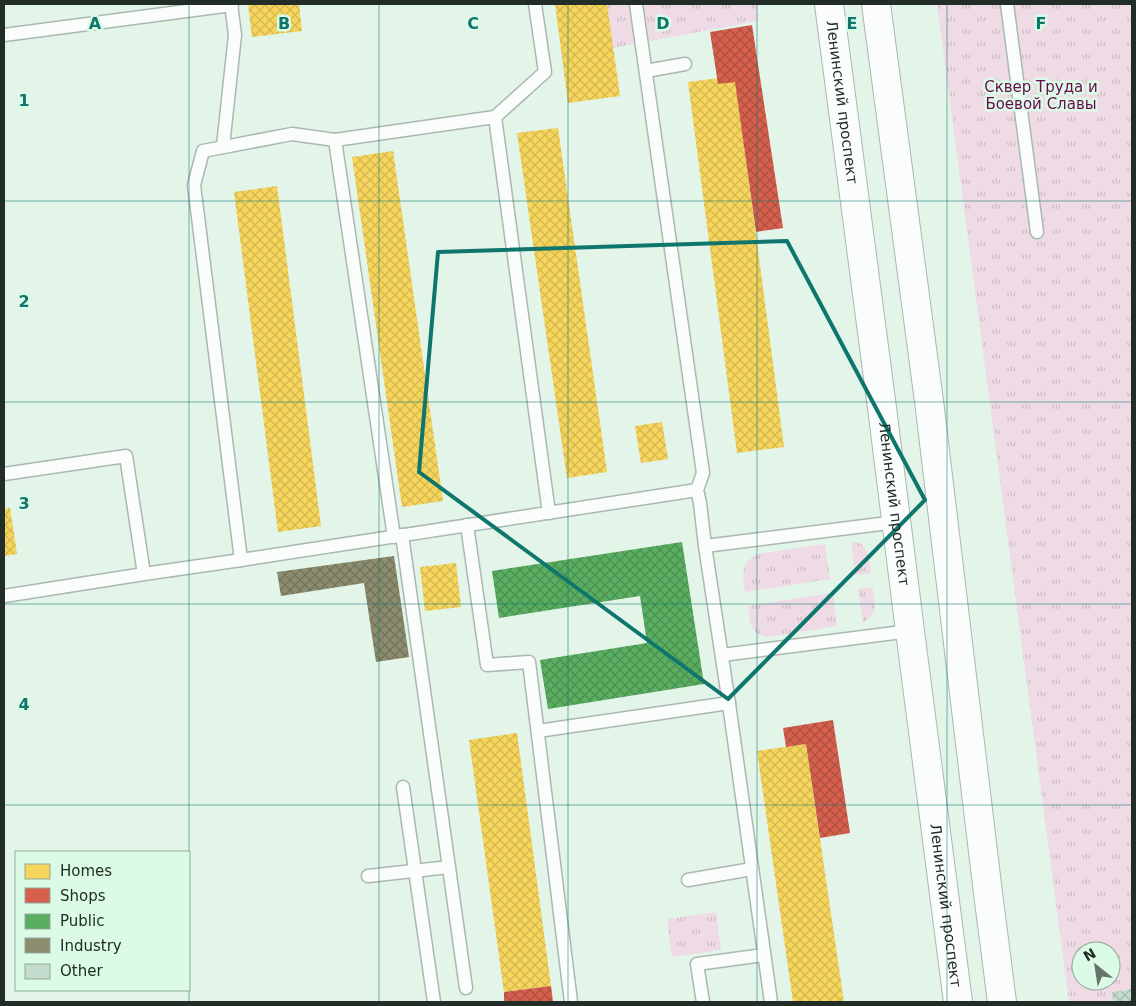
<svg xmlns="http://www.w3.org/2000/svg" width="1136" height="1006" font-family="'DejaVu Sans',sans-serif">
<defs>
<pattern id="grass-tufts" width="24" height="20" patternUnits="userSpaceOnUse" patternTransform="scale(1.25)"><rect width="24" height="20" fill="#efdbe6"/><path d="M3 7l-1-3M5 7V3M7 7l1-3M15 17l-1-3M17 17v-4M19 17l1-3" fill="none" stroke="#cdbcc5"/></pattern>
<pattern id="homes-cross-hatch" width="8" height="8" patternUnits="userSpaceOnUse" patternTransform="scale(1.25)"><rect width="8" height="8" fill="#f6d55c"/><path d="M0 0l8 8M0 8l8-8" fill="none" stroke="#d3b750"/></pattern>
<pattern id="shops-cross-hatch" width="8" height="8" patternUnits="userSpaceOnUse" patternTransform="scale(1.25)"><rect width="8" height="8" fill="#d6604d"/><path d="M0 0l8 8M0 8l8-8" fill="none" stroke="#ad5040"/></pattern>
<pattern id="public-cross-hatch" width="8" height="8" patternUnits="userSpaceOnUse" patternTransform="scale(1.25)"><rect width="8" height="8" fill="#5aae61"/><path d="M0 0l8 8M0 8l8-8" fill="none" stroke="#4a8e50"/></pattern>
<pattern id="industry-cross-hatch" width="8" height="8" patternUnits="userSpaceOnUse" patternTransform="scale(1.25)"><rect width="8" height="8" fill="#8c8c6e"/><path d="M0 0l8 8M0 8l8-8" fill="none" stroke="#72735a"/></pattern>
<pattern id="building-cross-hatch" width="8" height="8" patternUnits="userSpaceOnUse" patternTransform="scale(1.25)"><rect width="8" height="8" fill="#c4dcce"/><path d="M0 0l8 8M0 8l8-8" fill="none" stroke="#a8bdb1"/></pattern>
</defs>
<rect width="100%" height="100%" fill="#e3f4e9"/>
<!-- grass -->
<g fill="url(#grass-tufts)" fill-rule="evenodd">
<polygon points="607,4 756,4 758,21 613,48"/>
<path d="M937,4H1132V1002H1069ZM1081,951H1111V981H1081Z"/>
<path d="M851,542C853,542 856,542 859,543C869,548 870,563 871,573L855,575Z"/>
<path d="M825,544L830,579L745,592C742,575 741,564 757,554Z"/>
<path d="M872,587C876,603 878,613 863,623L858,589Z"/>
<path d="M833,593L837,626L767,637C749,634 750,620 748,606Z"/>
<polygon points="716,912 721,950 672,957 667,919"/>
</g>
<!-- homes -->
<g fill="url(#homes-cross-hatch)">
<polygon points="248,4 299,4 302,31 252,37"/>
<polygon points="555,4 607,4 620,96 568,103"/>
<polygon points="735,76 784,447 737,453 688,82"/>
<polygon points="558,128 607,472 567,478 517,133"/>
<polygon points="393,151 443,501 402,507 352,157"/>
<polygon points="277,186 321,526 278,532 234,192"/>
<polygon points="662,422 668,459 641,463 635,426"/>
<polygon points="10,508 17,554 4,556 4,509"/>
<polygon points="456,563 461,607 425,611 420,567"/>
<polygon points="517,733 551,986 504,992 469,740"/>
<polygon points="806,744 844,1002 793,1002 757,751"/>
</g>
<!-- shops -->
<g fill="url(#shops-cross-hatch)">
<polygon points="752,25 783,228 756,232 735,82 718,84 710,32"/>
<polygon points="833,720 850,833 820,838 806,744 786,747 783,728"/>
<polygon points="551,986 553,1002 504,1002 504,992"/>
</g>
<!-- public -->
<polygon fill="url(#public-cross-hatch)" points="682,542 704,684 548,709 540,660 647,643 640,596 499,618 492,571"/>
<!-- industry -->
<polygon fill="url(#industry-cross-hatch)" points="394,556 409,657 376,662 364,583 281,596 277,572"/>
<!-- building -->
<polygon fill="url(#building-cross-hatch)" points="1132,989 1132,1002 1113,1002 1112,992"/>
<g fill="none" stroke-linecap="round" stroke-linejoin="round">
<defs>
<g id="lane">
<polyline points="535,4 545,72 495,117 549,513"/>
<polyline points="636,4 703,473 697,490 700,503 705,546 728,697 771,1002"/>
<polyline points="1007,4 1037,232"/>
<polyline points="4,35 232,5"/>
<polyline points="646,71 685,64"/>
<polyline points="335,140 394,537"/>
<polyline points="223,146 235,35 231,4"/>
<polyline points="4,474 126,456 144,574"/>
<polyline points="467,525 487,665 529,662 571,1002"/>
<polyline points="402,535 466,988"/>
<polyline points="705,546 896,522"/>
<polyline points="241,560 194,185 203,151 292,134 335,140 495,117"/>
<polyline points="4,596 144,574 241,560 697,490"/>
<polyline points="722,655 910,631"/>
<polyline points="538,731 729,703"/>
<polyline points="403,787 434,1002"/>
<polyline points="368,876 449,867"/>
<polyline points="688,880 752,869"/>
<polyline points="703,1002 697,964 764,955"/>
</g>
<g id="secondary">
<path id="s1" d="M829,4L882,408L910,631L958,1002"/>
<polyline points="876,4 929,401 988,893 1002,1002"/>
</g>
</defs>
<!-- lane casing -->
<use href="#lane" stroke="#aab8af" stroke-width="15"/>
<!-- secondary casing -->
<use href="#secondary" stroke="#aab8af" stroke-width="30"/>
<!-- lane -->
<use href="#lane" stroke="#fbfdfc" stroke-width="12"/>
<!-- secondary -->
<use href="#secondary" stroke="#fbfdfc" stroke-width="28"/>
</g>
<!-- marked area -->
<path fill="none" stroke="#0f766e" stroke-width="4" stroke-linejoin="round" d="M787,241L925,500L728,699L419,472L438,252Z"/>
<!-- grid -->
<path fill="none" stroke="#0f766e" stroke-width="1" stroke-opacity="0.55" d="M189,4V1002M379,4V1002M568,4V1002M757,4V1002M947,4V1002M4,201H1132M4,402H1132M4,604H1132M4,805H1132"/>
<g text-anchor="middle" stroke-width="5" stroke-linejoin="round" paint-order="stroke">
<!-- park labels -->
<g font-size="15" fill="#6a0a4e" stroke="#dcfbe7">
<text x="1041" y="92">Сквер Труда и<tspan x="1041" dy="17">Боевой Славы</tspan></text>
</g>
<!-- street labels -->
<g font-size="15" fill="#212d26" stroke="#dcfbe7">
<text dy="5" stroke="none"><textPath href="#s1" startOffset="99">Ленинский проспект</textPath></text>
<text dy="5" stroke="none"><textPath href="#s1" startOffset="504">Ленинский проспект</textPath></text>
<text dy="5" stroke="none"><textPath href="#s1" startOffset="909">Ленинский проспект</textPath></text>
</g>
</g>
<g font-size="16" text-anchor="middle" font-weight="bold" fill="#0f766e" stroke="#dcfbe7" stroke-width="5" stroke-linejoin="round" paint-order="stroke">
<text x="95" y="29">A</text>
<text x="284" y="29">B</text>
<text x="473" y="29">C</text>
<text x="663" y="29">D</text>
<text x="852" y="29">E</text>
<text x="1041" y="29">F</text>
<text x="24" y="106">1</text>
<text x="24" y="307">2</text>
<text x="24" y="509">3</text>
<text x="24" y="710">4</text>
</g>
<!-- border -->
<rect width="1136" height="1006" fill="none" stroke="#212d26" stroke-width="10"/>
<!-- legend -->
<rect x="15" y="851" width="175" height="140" fill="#dcfbe7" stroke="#91a99a"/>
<rect x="25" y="864" width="25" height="15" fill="#f6d55c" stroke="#91a99a"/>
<text x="60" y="876" font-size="15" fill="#212d26">Homes</text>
<rect x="25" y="888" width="25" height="15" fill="#d6604d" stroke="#91a99a"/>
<text x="60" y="901" font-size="15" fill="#212d26">Shops</text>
<rect x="25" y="914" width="25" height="15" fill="#5aae61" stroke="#91a99a"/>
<text x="60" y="926" font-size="15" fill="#212d26">Public</text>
<rect x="25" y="938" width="25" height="15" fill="#8c8c6e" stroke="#91a99a"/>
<text x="60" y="951" font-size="15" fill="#212d26">Industry</text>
<rect x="25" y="964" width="25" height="15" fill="#c4dcce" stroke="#91a99a"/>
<text x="60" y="976" font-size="15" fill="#212d26">Other</text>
<!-- north arrow -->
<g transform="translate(1096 966) rotate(330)"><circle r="24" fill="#dcfbe7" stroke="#91a99a"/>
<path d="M0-4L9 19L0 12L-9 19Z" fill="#65736a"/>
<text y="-8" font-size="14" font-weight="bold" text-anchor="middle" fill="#212d26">N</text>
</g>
</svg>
